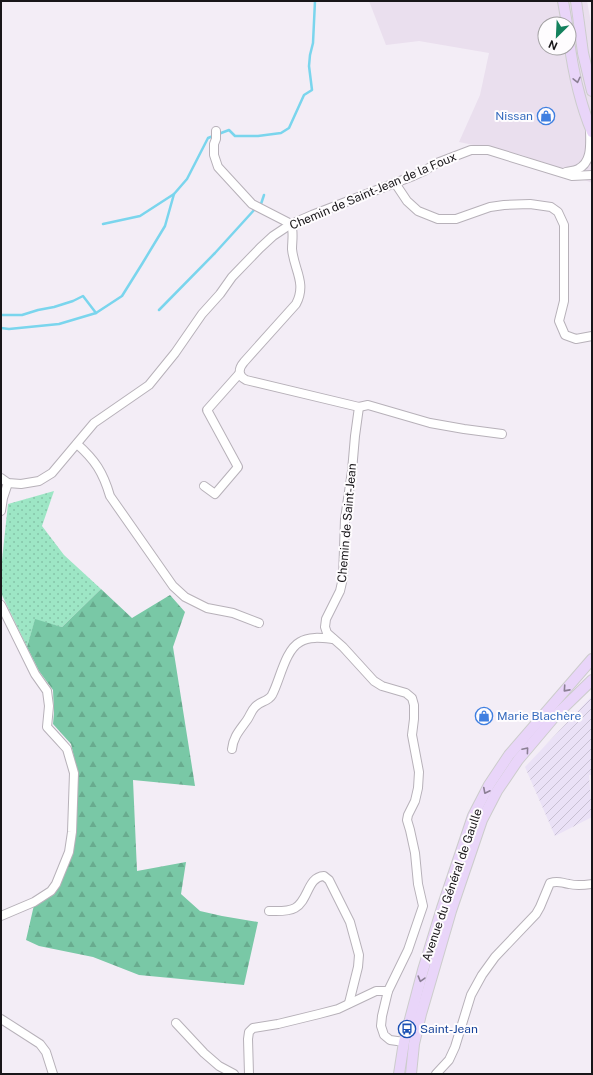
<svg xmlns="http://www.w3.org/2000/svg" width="593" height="1075" font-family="'Public Sans',sans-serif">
<defs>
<pattern id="industrial-furrows" width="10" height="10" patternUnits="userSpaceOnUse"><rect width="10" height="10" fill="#eae1f6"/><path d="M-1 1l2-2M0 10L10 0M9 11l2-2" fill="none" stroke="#c8c0d2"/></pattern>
<pattern id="grass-dots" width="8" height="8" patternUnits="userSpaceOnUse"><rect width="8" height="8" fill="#9de6c5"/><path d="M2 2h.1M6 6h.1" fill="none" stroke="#86c5a9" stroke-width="1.8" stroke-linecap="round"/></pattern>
<pattern id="forest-firs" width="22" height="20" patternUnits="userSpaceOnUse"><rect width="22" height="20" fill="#79c8a6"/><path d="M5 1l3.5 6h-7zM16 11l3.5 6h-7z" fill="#68ab8e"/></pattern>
</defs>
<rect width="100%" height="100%" fill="#f3edf6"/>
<!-- built -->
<path fill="#eadfee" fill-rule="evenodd" d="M369,1H587L592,28V183L522,155L459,142L480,95L489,53L419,41L386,45ZM545,24H569V48H545Z"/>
<!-- industrial -->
<polygon fill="url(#industrial-furrows)" points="592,696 592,775 589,775 592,817 555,836 525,767"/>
<!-- grass -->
<polygon fill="url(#grass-dots)" points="54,491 42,526 64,555 101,589 62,627 35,620 27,647 1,593 1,569 8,504"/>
<!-- forest -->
<polygon fill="url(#forest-firs)" points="101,589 132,618 170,595 185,612 173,647 195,786 133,780 137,871 186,862 181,894 200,911 222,916 258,922 244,985 139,975 93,957 39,946 26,940 34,905 57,889 75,833 78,775 71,744 53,724 54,713 53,690 39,671 27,647 35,619 62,627"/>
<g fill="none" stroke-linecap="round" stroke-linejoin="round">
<!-- stream -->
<g stroke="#7ad5ed" stroke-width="2.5">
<polyline points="261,204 264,195"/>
<polyline points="103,224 140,216 174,194 187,179 208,138 229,130 235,136 258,136 281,133 289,128 304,95 312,90 309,66 310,55 313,43 315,1"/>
<polyline points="159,310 215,253 255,209"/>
<polyline points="1,315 22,315 38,310 54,307 73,301 83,296 96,313"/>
<polyline points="1,328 9,329 59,324 96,313 122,296 142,264 165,226 174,194"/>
</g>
<defs>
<g id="minor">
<polyline points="216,131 216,139 214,144 214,155 218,167 252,204 291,224"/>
<path d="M566,172C570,171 575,171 578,169C593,162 590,142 590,127"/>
<polyline points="395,183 407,201 418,211 438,219 456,219 490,207 504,205 530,204 551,207 558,212 564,225 564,301 559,321 565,335 576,339 592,336"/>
<path d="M291,224C294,232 292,241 292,249C294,270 307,283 296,304L244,362C238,369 238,376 246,380L359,407L355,436L352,471L345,519L343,578L340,591L326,619L325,627L327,633L343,647L374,681L382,686L406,693L412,698L414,705V719L412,735L419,772L418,788L415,801L408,815L407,820L410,830L415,853L418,884L423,906L408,950L388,991L382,1016L381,1026L384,1035L390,1040L404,1042"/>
<polyline points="359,407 368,405 430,423 464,429 502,434"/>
<path d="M77,444C95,460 103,472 110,496L173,586L185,597L207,608L233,613L259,623"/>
<polyline points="1,478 8,483 21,484 39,481 52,473 94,423 149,385 175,353 202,314 220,294 232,277 260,248 273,236 291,224 312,215 413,176 424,171 437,163 471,150 488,150 572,176 592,175"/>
<polyline points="204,486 215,494 238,467 207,410 239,374"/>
<polyline points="1,511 3,498 8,483"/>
<polyline points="1,605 35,674 47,691 49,706 47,727 58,739 67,749 74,773 72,832 69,852 56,884 51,891 34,902 1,916"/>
<path d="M232,749C233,737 240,730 247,720C250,716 251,711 255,707C260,701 268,702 272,695C280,680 285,650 300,642C309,636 323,638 333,639"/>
<path d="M269,911C277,911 288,912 295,908C309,900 307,877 324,876L329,880L350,922L359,955L358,967L349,1003"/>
<polyline points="1,1019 40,1044 46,1052 53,1074"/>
<polyline points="176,1023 204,1053 219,1066 234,1074"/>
<polyline points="249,1074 248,1039 249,1032 253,1028 278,1024 319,1014 338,1009 376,991 388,991"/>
<path d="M436,1074L449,1060L455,1047L471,995L482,975L495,957L536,914L540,907L550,883C559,880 561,883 569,884C577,886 584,885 592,884"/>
</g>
<g id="major">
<polyline points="563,1 567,24"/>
<polyline points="576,1 583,53 592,91"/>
<path d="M569,41C573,70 581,106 592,132"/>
<polyline points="399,1074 404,1042 423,970 442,908 473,816 489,785 509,755 592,659"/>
<polyline points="411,1074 414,1044 421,1014 451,911 482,820 497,791 518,760 556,715 592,680"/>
</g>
</defs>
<!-- minor casing -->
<use href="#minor" stroke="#b7b1b9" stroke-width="10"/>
<!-- major casing -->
<use href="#major" stroke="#ccc" stroke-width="12"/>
<!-- minor -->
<use href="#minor" stroke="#fff" stroke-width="8"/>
<!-- major -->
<use href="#major" stroke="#e9d5f9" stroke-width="10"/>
</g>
<!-- one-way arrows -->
<defs><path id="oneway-chevron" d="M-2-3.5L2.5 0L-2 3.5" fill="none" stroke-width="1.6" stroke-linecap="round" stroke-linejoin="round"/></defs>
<g stroke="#8b7f94">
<use href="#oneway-chevron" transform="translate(577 80) rotate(77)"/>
<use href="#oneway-chevron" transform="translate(566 689) rotate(132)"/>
<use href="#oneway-chevron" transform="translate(526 750) rotate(-50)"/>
<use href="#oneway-chevron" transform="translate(486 791) rotate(117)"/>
<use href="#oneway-chevron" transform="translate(421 979) rotate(106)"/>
</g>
<!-- icons -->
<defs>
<symbol id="shop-ring" viewBox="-11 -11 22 22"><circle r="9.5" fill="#fefcfe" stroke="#3f7fe0" stroke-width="1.5"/><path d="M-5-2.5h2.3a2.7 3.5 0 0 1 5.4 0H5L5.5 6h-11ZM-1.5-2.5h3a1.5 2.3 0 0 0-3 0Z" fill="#3f7fe0"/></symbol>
<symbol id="bus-ring" viewBox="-11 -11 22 22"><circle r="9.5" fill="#fefcfe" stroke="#1a4fb4" stroke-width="1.5"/><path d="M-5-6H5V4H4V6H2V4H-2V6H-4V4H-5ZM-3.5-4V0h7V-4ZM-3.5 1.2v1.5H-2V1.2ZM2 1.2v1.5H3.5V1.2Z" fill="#1a4fb4"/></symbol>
</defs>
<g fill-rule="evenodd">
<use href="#shop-ring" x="536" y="106" width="20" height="20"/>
<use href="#shop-ring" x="474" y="706" width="20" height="20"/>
<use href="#bus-ring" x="397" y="1019" width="20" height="20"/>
</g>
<g text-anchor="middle" stroke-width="4" stroke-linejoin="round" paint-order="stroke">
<!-- shop labels -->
<g font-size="12" fill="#366cbe" stroke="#fefcfe" text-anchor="end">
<text x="533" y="120">Nissan</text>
<text x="497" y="720" text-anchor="start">Marie Blachère</text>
</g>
<!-- street labels -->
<g font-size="12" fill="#181619" stroke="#fefcfe">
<text transform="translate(373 191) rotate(-23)" y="4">Chemin de Saint-Jean de la Foux</text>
<text transform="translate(347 523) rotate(-85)" y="4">Chemin de Saint-Jean</text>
<text transform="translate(452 885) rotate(-71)" y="4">Avenue du Général de Gaulle</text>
</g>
<!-- transit labels -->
<g font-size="12" fill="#164399" stroke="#fefcfe" text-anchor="start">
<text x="420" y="1033">Saint-Jean</text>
</g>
</g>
<!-- border -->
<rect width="593" height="1075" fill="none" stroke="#181619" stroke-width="4"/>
<!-- north arrow -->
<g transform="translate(557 36) rotate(204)"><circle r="19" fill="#fefcfe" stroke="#a2a0a2"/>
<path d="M0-3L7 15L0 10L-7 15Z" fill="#14815d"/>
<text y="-6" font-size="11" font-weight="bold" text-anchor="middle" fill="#181619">N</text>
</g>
</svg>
